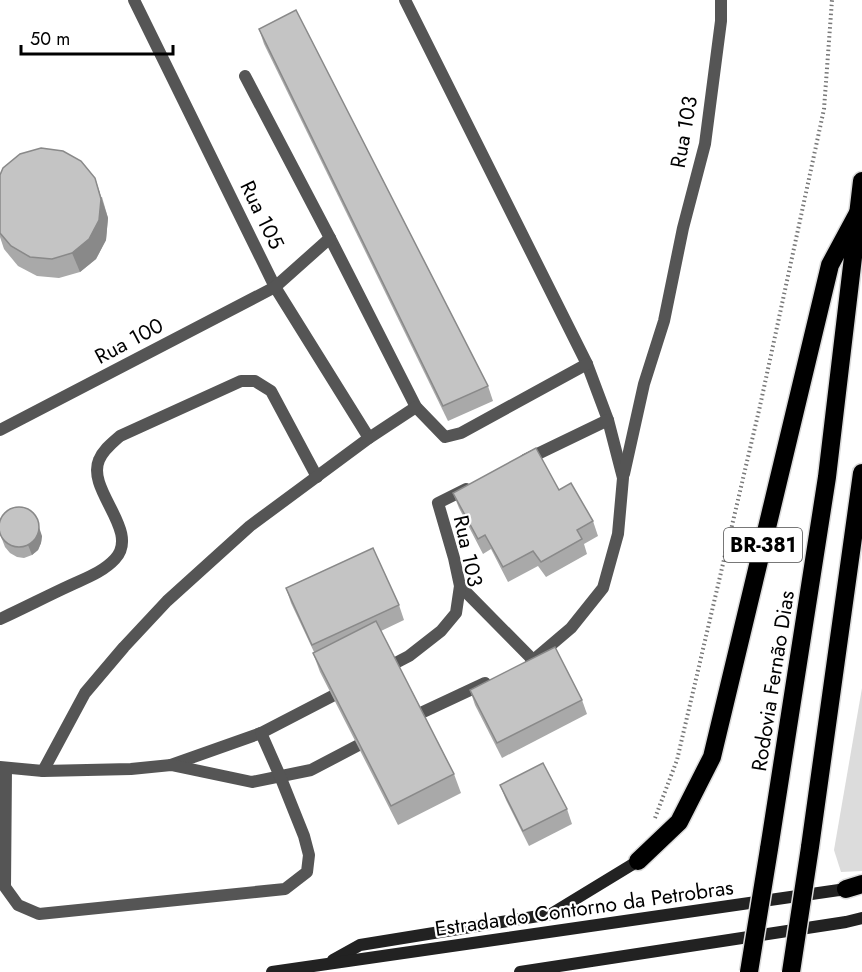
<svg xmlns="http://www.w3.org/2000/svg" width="862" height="972" font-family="Jost,sans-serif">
<rect width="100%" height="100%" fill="#fff"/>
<!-- green -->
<polygon fill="#dcdcdc" points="862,688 862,871 841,872 834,850"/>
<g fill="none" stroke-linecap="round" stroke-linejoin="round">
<defs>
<g id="highway">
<polyline points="810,847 862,473"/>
<polyline points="769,849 827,477 862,181"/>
<polyline points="638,861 679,822 712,757 830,265 858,213"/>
<polyline points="846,889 862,884"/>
</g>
</defs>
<!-- highway casing -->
<use href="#highway" stroke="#dbdbdb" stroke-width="21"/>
<!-- path -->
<polyline stroke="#777" stroke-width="4" stroke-dasharray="1.5 3" stroke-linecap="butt" points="655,818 677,760 760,406 824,109 832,0"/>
<!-- lane -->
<g stroke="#555" stroke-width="12">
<polyline points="134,0 275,287 369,438"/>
<polyline points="405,0 587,364 608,420 623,478 618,534 603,588 571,628 531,662"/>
<polyline points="245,76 330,238 416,407 445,437 461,433 587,364"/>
<polyline points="0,430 275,287 330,238"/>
<polyline points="525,460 608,420"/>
<polyline points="624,474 644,384 664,321 683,228 705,144 721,21 721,0"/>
<polyline points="460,586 534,661"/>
<path d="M0,619C24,608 47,596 71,585C86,578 103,572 115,559C141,531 86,490 99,460C103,450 112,443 120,436L241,381H255L271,391L317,477"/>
<polyline points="384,669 409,656 441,631 456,613 460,586 454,558 438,503 466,489"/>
<polyline points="408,719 485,683"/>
<polyline points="171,765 261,733 344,690"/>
<polyline points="0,767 43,771 131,769 171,765 252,782 311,770 372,738"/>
<polyline points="6,768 5,887 18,905 39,914 285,889 307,872 309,855 304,836 280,776 261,733"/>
<polyline points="43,771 85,693 124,647 167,601 250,526 369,438 416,407"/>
</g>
<!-- secondary -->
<g stroke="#222" stroke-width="12">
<polyline points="333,960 360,945 551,914 638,861"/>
<polyline points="272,972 846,889"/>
<polyline points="520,972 846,922 862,918"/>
</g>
<!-- highway -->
<use href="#highway" stroke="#000" stroke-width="18"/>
<defs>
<g id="highway-bridge">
<polyline points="749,972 769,849"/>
<polyline points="791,972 810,847"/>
</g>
</defs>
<!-- highway-bridge casing -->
<use href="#highway-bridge" stroke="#dbdbdb" stroke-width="21" stroke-linecap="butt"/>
<!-- highway-bridge -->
<use href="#highway-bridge" stroke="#000" stroke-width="18"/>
</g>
<!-- wall -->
<g fill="#a9a9a9">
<polygon points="259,29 488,386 493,401 448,421 264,44"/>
<polygon points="0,175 102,197 108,218 106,240 96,259 80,272 59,278 37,276 18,266 4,249 0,237"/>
<polygon points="559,490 593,521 598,536 584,544 587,554 546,577 538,566 508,582 491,549 483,554 459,508 453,493"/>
<polygon points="0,534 42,536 41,543 38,550 32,555 24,558 17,557 10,553 5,547"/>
<polygon points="286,588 399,605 404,620 381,631 454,774 461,793 398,825 320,672 313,653 314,652 291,603"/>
<polygon points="470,690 582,700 587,714 502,758 475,705"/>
<polygon points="500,785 567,809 572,824 529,846 506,800"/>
</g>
<!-- shaded-wall -->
<g fill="#898989">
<polygon points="95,178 108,218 106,240 96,259 80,272 72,253"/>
<polygon points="36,518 42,536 41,543 38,550 32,555 28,545"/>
</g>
<!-- building -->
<g fill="#c4c4c4" stroke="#898989" stroke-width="1.5">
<polygon points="296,10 488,386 443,406 259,29"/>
<polygon points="41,148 63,151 81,161 95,178 101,199 99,220 89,239 72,253 52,259 30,257 11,246 0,233 0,175 3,168 20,154"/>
<polygon points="536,448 559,490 571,483 593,521 577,530 582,539 541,562 533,551 503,567 485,535 478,539 453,493"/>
<circle cx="19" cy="527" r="20"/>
<polygon points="373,548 399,605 312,645 286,588"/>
<polygon points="376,621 454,774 391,806 313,653"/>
<polygon points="555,647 582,700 497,743 470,690"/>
<polygon points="543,763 567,809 523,831 500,785"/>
</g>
<g text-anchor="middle" stroke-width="4.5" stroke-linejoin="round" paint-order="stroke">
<!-- shield labels -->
<rect fill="#fff" stroke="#4c4c4c" stroke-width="1.5" x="724" y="528" width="78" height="34" rx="4.5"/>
<g font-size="20" font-weight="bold" fill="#000">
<text x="763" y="552">BR-381</text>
</g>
<!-- street labels -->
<g font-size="21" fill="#000" stroke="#fff">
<text transform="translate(684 132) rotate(-80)" y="7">Rua 103</text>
<text transform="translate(262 215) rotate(64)" y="7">Rua 105</text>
<text transform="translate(129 341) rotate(-28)" y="7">Rua 100</text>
<text transform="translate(468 551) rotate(78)" y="7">Rua 103</text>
<text transform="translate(773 681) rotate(-81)" y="7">Rodovia Fernão Dias</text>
<text transform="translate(584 908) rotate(-8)" y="7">Estrada do Contorno da Petrobras</text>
</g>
</g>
<!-- scale -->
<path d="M21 45v9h152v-9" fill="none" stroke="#000000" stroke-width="3"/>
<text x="30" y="45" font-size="18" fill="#000000" stroke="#ffffff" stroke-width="4.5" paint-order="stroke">50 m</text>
</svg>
